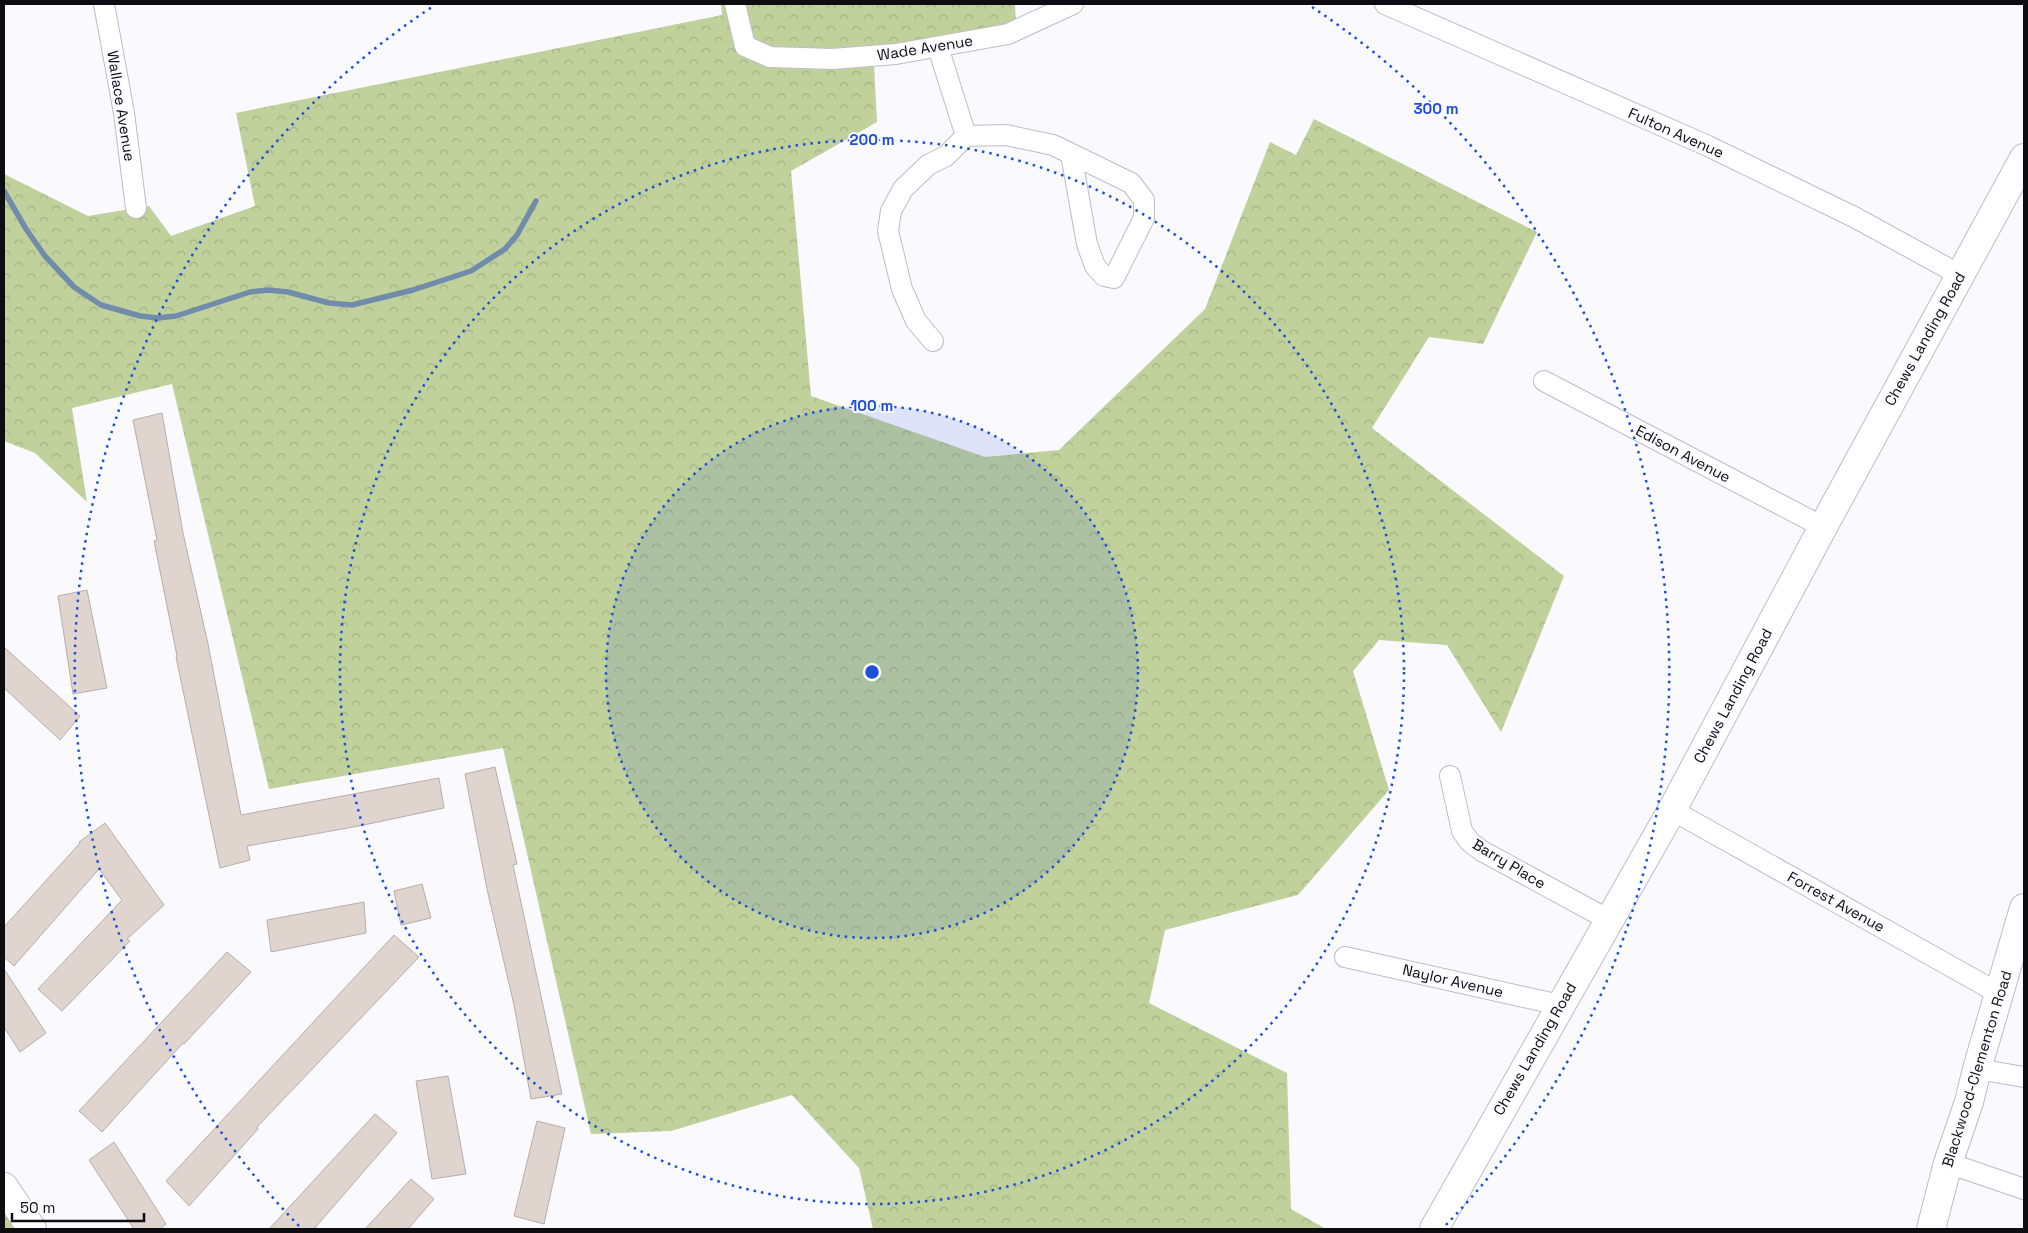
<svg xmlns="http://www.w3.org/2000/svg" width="2028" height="1233" font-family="'Space Grotesk',sans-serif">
<defs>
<pattern id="forest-crowns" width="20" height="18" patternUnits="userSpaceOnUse" patternTransform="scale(1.25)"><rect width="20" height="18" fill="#c0d19b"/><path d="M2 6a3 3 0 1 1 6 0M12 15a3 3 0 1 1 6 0" fill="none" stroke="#a4b284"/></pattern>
</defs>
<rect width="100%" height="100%" fill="#f9f9fe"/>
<!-- forest -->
<g fill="url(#forest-crowns)">
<polygon points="721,4 1015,4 1016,25 874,64 877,122 791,171 811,396 985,457 1059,450 1205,309 1270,142 1296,155 1314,119 1537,232 1483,344 1429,337 1372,428 1564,576 1501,732 1447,645 1379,640 1353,671 1389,790 1298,895 1165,930 1149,1003 1287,1073 1291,1209 1326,1229 873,1229 859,1168 792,1095 671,1131 591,1134 503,748 269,789 172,384 72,408 87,502 35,453 4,441 4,174 88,216 149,206 171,236 255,206 236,113 722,15"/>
<polygon points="4,1188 30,1229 4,1229"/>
</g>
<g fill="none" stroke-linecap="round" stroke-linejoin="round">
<!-- stream -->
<polyline stroke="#718cab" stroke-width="5.5" points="4,191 26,229 45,256 74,287 101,305 140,316 158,318 176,316 250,292 268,290 288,292 329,303 352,305 413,290 471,271 505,249 517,235 536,201"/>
</g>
<!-- building -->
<g fill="#dfd5ce" stroke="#b8aea8">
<polygon points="162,413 183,533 208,644 241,815 439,778 444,808 359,826 247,846 250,860 220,868 176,657 177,656 154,541 157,540 133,420"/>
<polygon points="87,590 107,688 73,694 58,596"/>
<polygon points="4,647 80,716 60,740 4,688"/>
<polygon points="495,767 517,864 513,865 562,1094 531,1099 514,1005 487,889 465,774"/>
<polygon points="105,823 164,905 127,939 130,941 62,1011 38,989 122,900 99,869 14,966 4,957 4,927 80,843 79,842"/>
<polygon points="422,884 431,918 401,925 394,891"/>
<polygon points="364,902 366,933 271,952 267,920"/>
<polygon points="394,935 419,957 257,1127 258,1129 189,1206 166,1181"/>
<polygon points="227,952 251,972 184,1044 183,1043 102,1132 79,1111"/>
<polygon points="4,969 46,1033 20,1052 4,1027"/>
<polygon points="448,1076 466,1174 432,1179 416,1081"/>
<polygon points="375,1114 397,1133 314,1229 269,1229"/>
<polygon points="537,1121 565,1128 544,1224 514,1216"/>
<polygon points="114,1142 166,1224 160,1229 134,1229 89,1160"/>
<polygon points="411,1179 434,1199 408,1229 365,1229"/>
</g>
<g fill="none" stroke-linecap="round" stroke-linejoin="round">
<defs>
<g id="street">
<polyline points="104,4 124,113 136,208"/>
<polyline points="735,4 745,46 770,57 832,59 896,54 1008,34 1073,4"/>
<polyline points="1385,4 1708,146 1856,218 1960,275"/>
<polyline points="938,47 966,136"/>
<polyline points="966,136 1006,135 1053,145 1131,183 1144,200 1144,218 1114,278 1104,276 1095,266 1087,244 1071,154"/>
<polyline points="933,341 916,321 902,289 888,231 891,211 903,189 928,165 946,156 966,136"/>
<polyline points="1544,381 1823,527"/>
<polyline points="1450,776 1462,831 1470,842 1482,851 1609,920"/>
<polyline points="1672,810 2000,994"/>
<polyline points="1345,957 1560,1005"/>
<polyline points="1977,1069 2024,1077"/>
<polyline points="1948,1163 2024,1189"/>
</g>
<g id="secondary">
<polyline points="4,1187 32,1229"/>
<polyline points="1434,1229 1672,810 1823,527 2024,158"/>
</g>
<polyline id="primary" points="1931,1229 1948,1163 1969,1102 1977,1069 2024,908"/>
</defs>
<!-- street casing -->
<use href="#street" stroke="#bcbdc7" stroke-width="22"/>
<!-- secondary casing -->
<use href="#secondary" stroke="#bcbdc7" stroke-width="30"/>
<!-- primary casing -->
<use href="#primary" stroke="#bcbdc7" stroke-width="30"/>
<!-- street -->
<use href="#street" stroke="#fff" stroke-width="20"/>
<!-- secondary -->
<use href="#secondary" stroke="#fff" stroke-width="28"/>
<!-- primary -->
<use href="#primary" stroke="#fff" stroke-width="28"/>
</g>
<!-- distance rings -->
<circle cx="872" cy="672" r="266" fill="#1d4ed8" fill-opacity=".12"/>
<g fill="none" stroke="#1d4ed8" stroke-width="2.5" stroke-dasharray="2.5 5">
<circle cx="872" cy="672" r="266"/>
<circle cx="872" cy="672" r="532"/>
<path d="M299 1226A797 797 0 0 1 432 7M1312 7A797 797 0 0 1 1445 1226"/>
</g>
<g text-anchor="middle" stroke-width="4" stroke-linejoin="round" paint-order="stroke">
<!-- street labels -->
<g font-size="15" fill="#0d0d11" stroke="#f9f9fe">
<text transform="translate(925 48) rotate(-9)" y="5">Wade Avenue</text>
<text transform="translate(121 106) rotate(81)" y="5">Wallace Avenue</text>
<text transform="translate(1676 133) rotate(24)" y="5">Fulton Avenue</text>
<text transform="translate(1925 339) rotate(-61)" y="5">Chews Landing Road</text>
<text transform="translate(1683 454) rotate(28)" y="5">Edison Avenue</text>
<text transform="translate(1733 696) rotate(-62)" y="5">Chews Landing Road</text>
<text transform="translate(1509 864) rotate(31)" y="5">Barry Place</text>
<text transform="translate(1836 902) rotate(29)" y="5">Forrest Avenue</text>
<text transform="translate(1453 981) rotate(13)" y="5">Naylor Avenue</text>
<text transform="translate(1535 1049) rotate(-60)" y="5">Chews Landing Road</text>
<text transform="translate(1977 1069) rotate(-73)" y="5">Blackwood-Clementon Road</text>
</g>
</g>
<circle cx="872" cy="672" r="8" fill="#1d4ed8" stroke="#f9f9fe" stroke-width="2.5"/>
<g font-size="15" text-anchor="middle" font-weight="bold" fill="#1d4ed8" stroke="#f9f9fe" stroke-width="4" stroke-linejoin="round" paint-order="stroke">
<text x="1436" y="114">300 m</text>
<text x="872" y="145">200 m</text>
<text x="872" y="411">100 m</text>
</g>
<!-- border -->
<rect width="2028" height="1233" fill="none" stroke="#0d0d11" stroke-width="10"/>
<!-- scale -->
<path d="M12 1213v8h132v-8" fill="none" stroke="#0d0d11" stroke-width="2.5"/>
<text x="20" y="1213" font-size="15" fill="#0d0d11" stroke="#f9f9fe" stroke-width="4" paint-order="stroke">50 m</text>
</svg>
